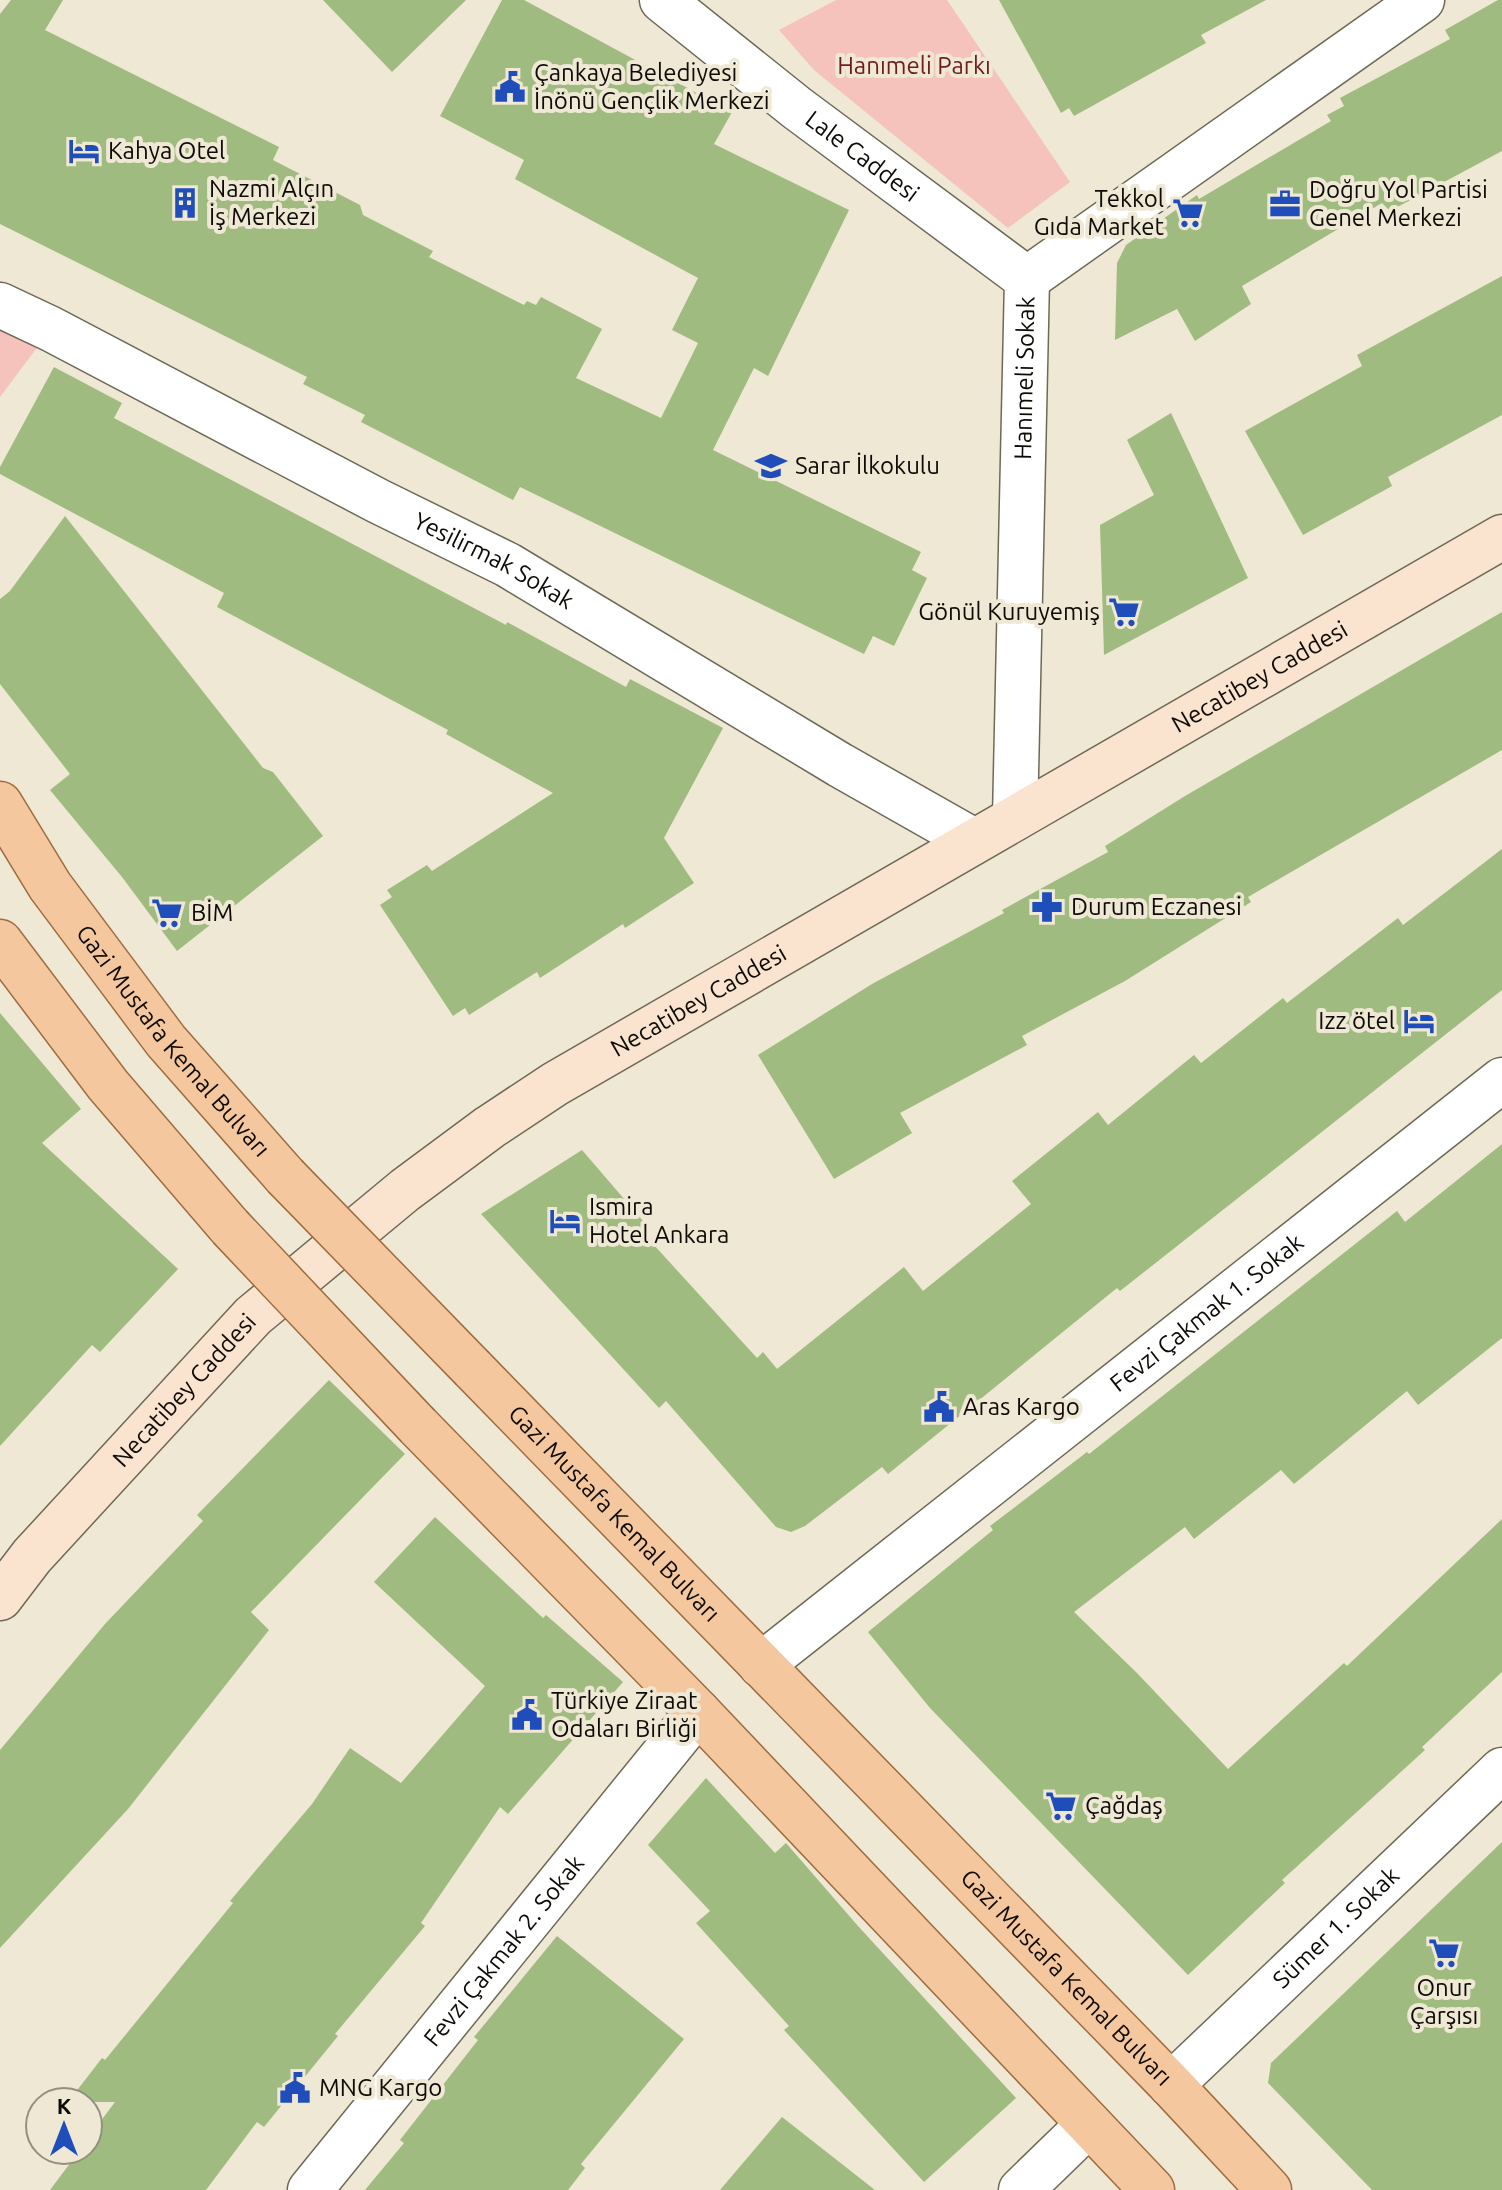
<svg xmlns="http://www.w3.org/2000/svg" width="1502" height="2190" font-family="Ubuntu,sans-serif">
<rect width="100%" height="100%" fill="#eee8d4"/>
<!-- green -->
<g fill="#f5c2bc">
<polygon points="836,0 947,0 1070,182 1008,228 814,70 779,30"/>
<polygon points="0,305 51,329 0,397"/>
</g>
<!-- building -->
<g fill="#a0bb7f">
<polygon points="11,0 63,0 45,30 279,147 273,160 360,205 363,215 433,251 429,257 524,305 527,301 536,305 541,297 602,329 576,378 661,418 698,343 672,330 698,278 515,179 524,160 440,116 502,0 524,0 732,112 714,144 849,210 768,376 754,368 713,450 921,552 912,570 927,578 894,646 873,636 864,654 520,487 513,500 361,422 365,415 303,384 307,377 0,224 0,14"/>
<polygon points="323,0 466,0 392,72"/>
<polygon points="999,0 1266,0 1201,35 1206,43 1074,116 1069,108 1061,113"/>
<polygon points="1498,0 1502,0 1502,151 1390,211 1382,203 1242,286 1251,304 1195,341 1177,309 1115,340 1117,263 1126,245 1197,195 1199,199 1331,121 1327,115 1344,106 1340,98 1450,39 1445,30"/>
<polygon points="1502,276 1502,415 1388,477 1392,486 1303,535 1245,431 1362,366 1357,355"/>
<polygon points="54,367 122,403 114,418 506,625 507,622 626,687 630,679 723,728 664,838 694,883 625,928 623,924 540,978 537,972 469,1015 465,1008 453,1016 380,905 392,897 387,890 427,865 432,871 553,793 446,734 448,730 217,607 224,593 0,474 0,467"/>
<polygon points="1171,413 1248,578 1104,655 1100,525 1154,495 1127,440"/>
<polygon points="65,516 263,768 273,772 323,836 177,951 122,877 50,790 70,774 0,684 0,599 10,591"/>
<polygon points="1502,612 1502,750 1248,897 1251,902 1125,981 1022,1036 1027,1045 900,1113 912,1133 834,1179 758,1055 872,984 1004,913 1002,910 1108,852 1105,846 1185,796"/>
<polygon points="1502,849 1502,990 1120,1291 1117,1288 888,1474 882,1467 805,1526 791,1532 776,1527 666,1401 659,1408 481,1214 582,1150 649,1228 643,1233 757,1358 763,1352 777,1369 904,1267 923,1291 1031,1204 1012,1181 1098,1112 1108,1125 1194,1055 1201,1063 1283,998 1287,1003 1398,918 1403,925"/>
<polygon points="0,1013 81,1109 42,1143 178,1269 100,1352 92,1345 0,1446"/>
<polygon points="1502,1144 1502,1338 1418,1405 1407,1391 1294,1484 1281,1470 1194,1539 1185,1527 1074,1612 1137,1673 1228,1769 1344,1663 1347,1666 1502,1519 1502,1672 1422,1747 1425,1750 1282,1880 1285,1883 1188,1975 930,1708 868,1632 993,1530 990,1526 1087,1452 1089,1454 1397,1211 1405,1222"/>
<polygon points="329,1380 405,1454 251,1612 269,1630 128,1809 0,1948 0,1750 105,1624 203,1521 197,1515"/>
<polygon points="435,1517 543,1618 546,1615 623,1682 508,1814 500,1807 421,1923 425,1926 335,2034 338,2036 264,2127 257,2122 206,2190 50,2190 80,2150 88,2150 88,2138 115,2102 68,2102 102,2058 105,2060 233,1903 230,1901 312,1804 350,1748 401,1783 485,1686 374,1582"/>
<polygon points="706,1778 775,1853 786,1843 858,1926 1016,2098 924,2182 784,2030 789,2026 696,1923 710,1911 648,1845"/>
<polygon points="1502,1842 1502,2190 1372,2190 1268,2083 1271,2063"/>
<polygon points="557,1936 684,2039 581,2164 585,2168 568,2190 365,2190 404,2143 400,2140 478,2040 474,2037"/>
<polygon points="782,2117 875,2190 720,2190"/>
</g>
<g fill="none" stroke-linecap="round" stroke-linejoin="round">
<defs>
<g id="street">
<path id="s1" d="M662,0L797,108L1027,279"/>
<polyline points="1027,279 1422,0"/>
<path id="s2" d="M0,305L51,329L378,501L508,565L840,765L974,841"/>
<path id="s3" d="M1015,818L1027,279"/>
<path id="s4" d="M761,1665L1502,1080"/>
<path id="s5" d="M1171,2085L1502,1770"/>
<path id="s6" d="M310,2190L698,1712"/>
<polyline points="1021,2190 1089,2124"/>
</g>
<g id="secondary">
<path id="s7" d="M0,1598L32,1556L253,1316L405,1190L490,1127L555,1084L1502,537"/>
</g>
<g id="primary">
<path id="s8" d="M0,804L50,886L166,1041L285,1176"/>
<polyline points="0,942 108,1085 230,1227"/>
<path id="s9" d="M473,1369L1171,2085L1269,2190"/>
<polyline points="418,1426 698,1712 1152,2190"/>
</g>
</defs>
<!-- street casing -->
<use href="#street" stroke="#6e6957" stroke-width="47"/>
<!-- secondary casing -->
<use href="#secondary" stroke="#6e6957" stroke-width="47"/>
<!-- primary casing -->
<use href="#primary" stroke="#a06c3f" stroke-width="47"/>
<!-- street -->
<use href="#street" stroke="#fff" stroke-width="44"/>
<!-- secondary -->
<use href="#secondary" stroke="#fae3cf" stroke-width="44"/>
<!-- primary -->
<use href="#primary" stroke="#f5c79e" stroke-width="44"/>
<defs>
<g id="primary-bridge">
<polyline points="285,1176 473,1369"/>
<polyline points="230,1227 418,1426"/>
</g>
</defs>
<!-- primary-bridge casing -->
<use href="#primary-bridge" stroke="#a06c3f" stroke-width="47" stroke-linecap="butt"/>
<!-- primary-bridge -->
<use href="#primary-bridge" stroke="#f5c79e" stroke-width="44"/>
</g>
<!-- icons -->
<defs>
<symbol id="civic-bare" viewBox="-9 -9 18 18"><path d="M-.6-6.5H3V-4.5H.6V-3L4-1V1h2V6H-6V1h2V-1L-.6-3ZM-1.2 2.5V6h2.4V2.5Z" fill="#1f4dba" stroke="#eee8d4" stroke-width="2.5" paint-order="stroke"/></symbol>
<symbol id="hotel-bare" viewBox="-9 -9 18 18"><path d="M-6-4.5h1.5V1H6V5H4.5V3h-9V5H-6ZM-4 0a1.8 1.8 0 1 1 3.6 0ZM.5 0V-2.5h3Q6-2.5 6 0Z" fill="#1f4dba" stroke="#eee8d4" stroke-width="2.5" paint-order="stroke"/></symbol>
<symbol id="building-bare" viewBox="-9 -9 18 18"><path d="M-4-6H4V6H1V3H-1V6H-4ZM-2.5-4.3h1.7v1.8h-1.7ZM.8-4.3h1.7v1.8H.8ZM-2.5-1h1.7V.8h-1.7ZM.8-1h1.7V.8H.8Z" fill="#1f4dba" stroke="#eee8d4" stroke-width="2.5" paint-order="stroke"/></symbol>
<symbol id="office-bare" viewBox="-9 -9 18 18"><path d="M-6-3h4V-5.5h4V-3h4V5H-6ZM-1-4.5V-3h2v-1.5ZM-6 0V1H6V0Z" fill="#1f4dba" stroke="#eee8d4" stroke-width="2.5" paint-order="stroke"/></symbol>
<symbol id="supermarket-bare" viewBox="-9 -9 18 18"><path d="M-6-5.5h2.5l.6 2H6L4.5 2H-2.5L-4.4-4H-6ZM-1.5 3.2a1.3 1.3 0 1 0 .1 0ZM3 3.2a1.3 1.3 0 1 0 .1 0Z" fill="#1f4dba" stroke="#eee8d4" stroke-width="2.5" paint-order="stroke"/></symbol>
<symbol id="school-bare" viewBox="-9 -9 18 18"><path d="M0-5L7-2L0 1L-7-2ZM-4 1L0 2.5L4 1V4Q0 6-4 4Z" fill="#1f4dba" stroke="#eee8d4" stroke-width="2.5" paint-order="stroke"/></symbol>
<symbol id="pharmacy-bare" viewBox="-9 -9 18 18"><path d="M-2-6h4v4h4v4h-4v4h-4v-4h-4v-4h4Z" fill="#1f4dba" stroke="#eee8d4" stroke-width="2.5" paint-order="stroke"/></symbol>
</defs>
<g fill-rule="evenodd">
<use href="#civic-bare" x="488" y="65" width="44" height="44"/>
<use href="#hotel-bare" x="62" y="129" width="44" height="44"/>
<use href="#building-bare" x="163" y="181" width="44" height="44"/>
<use href="#office-bare" x="1263" y="182" width="44" height="44"/>
<use href="#supermarket-bare" x="1166" y="191" width="44" height="44"/>
<use href="#school-bare" x="749" y="444" width="44" height="44"/>
<use href="#supermarket-bare" x="1102" y="590" width="44" height="44"/>
<use href="#pharmacy-bare" x="1025" y="885" width="44" height="44"/>
<use href="#supermarket-bare" x="145" y="891" width="44" height="44"/>
<use href="#hotel-bare" x="1397" y="999" width="44" height="44"/>
<use href="#hotel-bare" x="543" y="1199" width="44" height="44"/>
<use href="#civic-bare" x="917" y="1385" width="44" height="44"/>
<use href="#civic-bare" x="505" y="1693" width="44" height="44"/>
<use href="#supermarket-bare" x="1039" y="1784" width="44" height="44"/>
<use href="#supermarket-bare" x="1422" y="1931" width="44" height="44"/>
<use href="#civic-bare" x="273" y="2066" width="44" height="44"/>
</g>
<g text-anchor="middle" stroke-width="8" stroke-linejoin="round" paint-order="stroke">
<!-- park labels -->
<g font-size="24" fill="#6f1c1a" stroke="#eee8d4">
<text x="914" y="74">Hanımeli Parkı</text>
</g>
<!-- poi labels -->
<g font-size="24" fill="#0d0b05" stroke="#eee8d4" text-anchor="start">
<text x="534" y="81">Çankaya Belediyesi<tspan x="534" dy="28">İnönü Gençlik Merkezi</tspan></text>
<text x="108" y="159">Kahya Otel</text>
<text x="209" y="197">Nazmi Alçın<tspan x="209" dy="28">İş Merkezi</tspan></text>
<text x="1309" y="198">Doğru Yol Partisi<tspan x="1309" dy="28">Genel Merkezi</tspan></text>
<text x="1164" y="207" text-anchor="end">Tekkol<tspan x="1164" dy="28">Gıda Market</tspan></text>
<text x="795" y="474">Sarar İlkokulu</text>
<text x="1100" y="620" text-anchor="end">Gönül Kuruyemiş</text>
<text x="1071" y="915">Durum Eczanesi</text>
<text x="191" y="921">BİM</text>
<text x="1395" y="1029" text-anchor="end">Izz ötel</text>
<text x="589" y="1215">Ismira<tspan x="589" dy="28">Hotel Ankara</tspan></text>
<text x="963" y="1415">Aras Kargo</text>
<text x="551" y="1709">Türkiye Ziraat<tspan x="551" dy="28">Odaları Birliği</tspan></text>
<text x="1085" y="1814">Çağdaş</text>
<text x="1444" y="1996" text-anchor="middle">Onur<tspan x="1444" dy="28">Çarşısı</tspan></text>
<text x="319" y="2096">MNG Kargo</text>
</g>
<!-- street labels -->
<g font-size="24" fill="#0d0b05" stroke="#eee8d4">
<text dy="8" stroke="none"><textPath href="#s1" startOffset="254">Lale Caddesi</textPath></text>
<text dy="8" stroke="none"><textPath href="#s3" startOffset="440">Hanımeli Sokak</textPath></text>
<text dy="8" stroke="none"><textPath href="#s2" startOffset="556">Yesilirmak Sokak</textPath></text>
<text dy="8" stroke="none"><textPath href="#s7" startOffset="1574">Necatibey Caddesi</textPath></text>
<text dy="8" stroke="none"><textPath href="#s7" startOffset="926">Necatibey Caddesi</textPath></text>
<text dy="8" stroke="none"><textPath href="#s8" startOffset="294">Gazi Mustafa Kemal Bulvarı</textPath></text>
<text dy="8" stroke="none"><textPath href="#s4" startOffset="568">Fevzi Çakmak 1. Sokak</textPath></text>
<text dy="8" stroke="none"><textPath href="#s7" startOffset="278">Necatibey Caddesi</textPath></text>
<text dy="8" stroke="none"><textPath href="#s9" startOffset="202">Gazi Mustafa Kemal Bulvarı</textPath></text>
<text dy="8" stroke="none"><textPath href="#s5" startOffset="228">Sümer 1. Sokak</textPath></text>
<text dy="8" stroke="none"><textPath href="#s6" startOffset="308">Fevzi Çakmak 2. Sokak</textPath></text>
<text dy="8" stroke="none"><textPath href="#s9" startOffset="850">Gazi Mustafa Kemal Bulvarı</textPath></text>
</g>
</g>
<!-- north arrow -->
<g transform="translate(64 2126)"><circle r="38" fill="#eee8d4" stroke="#949081" stroke-width="2"/>
<path d="M0-6L14 30L0 20L-14 30Z" fill="#1f4dba"/>
<text y="-12" font-size="22" font-weight="bold" text-anchor="middle" fill="#0d0b05">K</text>
</g>
</svg>
